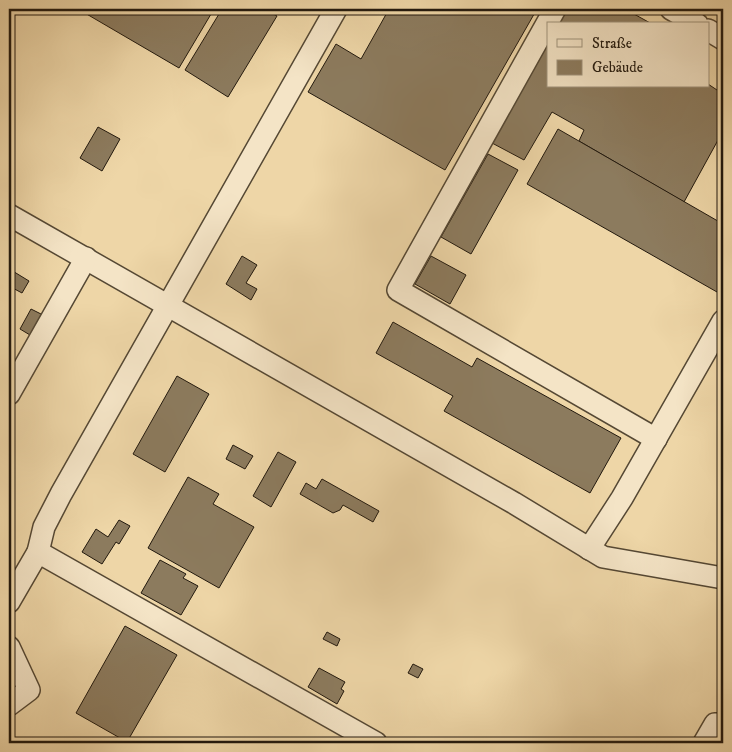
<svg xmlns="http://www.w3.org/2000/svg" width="732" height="752" font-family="'IM FELL DW Pica',serif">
<rect width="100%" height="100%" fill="#eed6a7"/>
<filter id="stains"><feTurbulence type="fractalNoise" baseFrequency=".004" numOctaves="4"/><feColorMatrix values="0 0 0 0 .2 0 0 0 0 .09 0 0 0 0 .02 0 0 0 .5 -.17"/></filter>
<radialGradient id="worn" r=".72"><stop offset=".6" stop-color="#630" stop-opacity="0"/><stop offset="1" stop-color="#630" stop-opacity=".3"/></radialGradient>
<!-- building -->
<g fill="#8c7b5e" stroke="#22190e">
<polygon points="78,9 214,9 179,68"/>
<polygon points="222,9 264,9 277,16 228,97 185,70"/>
<polygon points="389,9 537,9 445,170 308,92 336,44 361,59"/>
<polygon points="565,9 625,9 652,24 557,24"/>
<polygon points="548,39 548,86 708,86 708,84 717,90 723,82 723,131 684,202 579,141 584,130 552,112 524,160 492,143"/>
<polygon points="98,127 120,139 102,171 80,158"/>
<polygon points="558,129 723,224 723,281 717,292 527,184"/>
<polygon points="488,154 518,170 471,254 441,237"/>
<polygon points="242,256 257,265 246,283 257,289 251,300 226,284"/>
<polygon points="431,256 466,275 450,304 415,284"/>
<polygon points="11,270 29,281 22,293 9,286 9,274"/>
<polygon points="31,309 47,317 35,338 20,329"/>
<polygon points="393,322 472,367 477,358 621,438 590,493 444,411 453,396 376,353"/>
<polygon points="177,376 209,394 165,472 133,454"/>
<polygon points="233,445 253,456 245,469 226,459"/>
<polygon points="278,452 296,462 271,507 253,496"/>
<polygon points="188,477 219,494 213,504 254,527 219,588 148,548"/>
<polygon points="322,479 379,511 373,522 343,505 340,510 333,513 300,494 306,483 316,489"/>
<polygon points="119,520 130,526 119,544 116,542 102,564 82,552 96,529 108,537"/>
<polygon points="160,560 186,574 183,578 198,586 181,615 141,593"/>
<polygon points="125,626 177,655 127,742 76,713"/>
<polygon points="327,632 340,639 337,646 323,639"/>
<polygon points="413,664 423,669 418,678 408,673"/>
<polygon points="319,668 345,682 341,689 344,691 337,704 308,687"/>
</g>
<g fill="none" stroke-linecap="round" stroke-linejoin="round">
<defs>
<g id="minor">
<polyline points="555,9 398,290 656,439"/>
<polyline points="671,9 697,24"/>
<polyline points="708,30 723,39"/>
<polyline points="9,215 514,503 603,557 723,578"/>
<polyline points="9,394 86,258"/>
<polyline points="589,549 622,498 723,321"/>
<polyline points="38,552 44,527 61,494 336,9"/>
<polyline points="9,602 38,552 376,743"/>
<polyline points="9,647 29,690 9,705"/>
<polyline points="704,743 715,724 723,725"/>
</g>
</defs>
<!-- minor casing -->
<use href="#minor" stroke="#554834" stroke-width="24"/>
<!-- minor -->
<use href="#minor" stroke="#f4e4c6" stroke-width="21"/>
</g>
<!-- margin -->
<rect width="732" height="752" fill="none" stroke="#eed6a7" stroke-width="30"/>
<rect x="10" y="10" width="712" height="732" fill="none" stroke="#22190e" stroke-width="2.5"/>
<rect x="15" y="15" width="702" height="722" fill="none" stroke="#22190e"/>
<!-- legend -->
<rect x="547" y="22" width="162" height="65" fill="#f4e4c6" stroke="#a0937c"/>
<rect x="557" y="39" width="25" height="8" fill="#f4e4c6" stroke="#a0937c"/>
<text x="592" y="48" font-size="15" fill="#22190e">Straße</text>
<rect x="557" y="60" width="25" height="15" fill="#8c7b5e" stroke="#a0937c"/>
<text x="592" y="72" font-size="15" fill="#22190e">Gebäude</text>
<rect width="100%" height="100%" filter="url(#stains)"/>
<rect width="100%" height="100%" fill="url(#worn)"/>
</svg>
